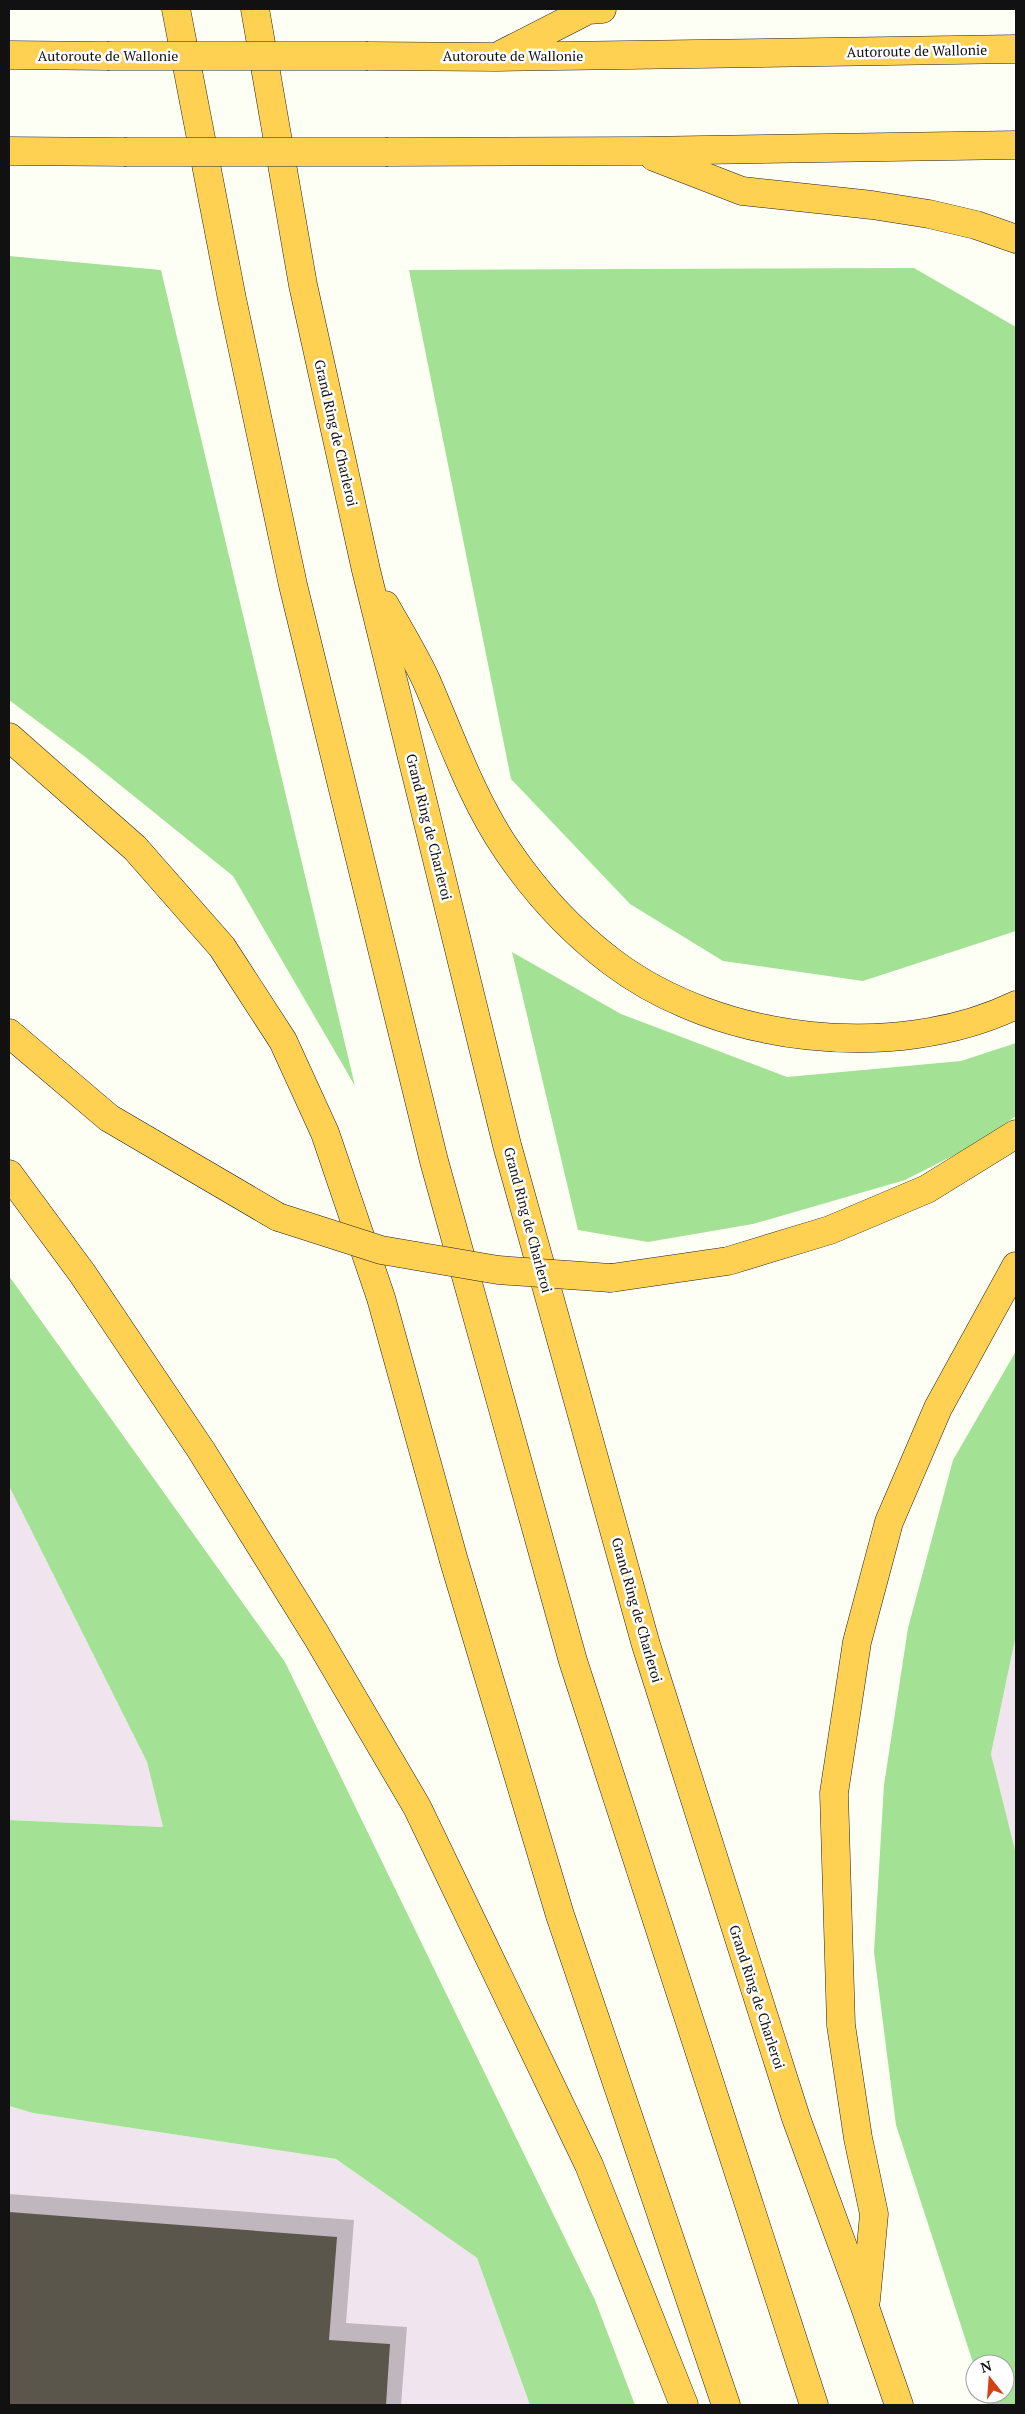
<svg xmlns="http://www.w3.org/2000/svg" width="1025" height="2414" font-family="'PT Serif',serif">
<rect width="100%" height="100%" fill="#fefff4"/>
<!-- industrial -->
<g fill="#f0e5ee">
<polygon points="9,1486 147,1762 163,1827 9,1820"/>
<polygon points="1016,1635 1016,1854 991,1754"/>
<polygon points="9,2106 33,2113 336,2159 477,2258 530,2405 9,2405"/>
</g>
<!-- forest -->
<g fill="#a3e295">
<polygon points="9,256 161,270 355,1086 233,876 84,756 9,700"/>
<polygon points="914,268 1016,327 1016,931 863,981 723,961 630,904 511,779 409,270"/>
<polygon points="512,952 621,1014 787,1077 961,1061 1016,1043 1016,1116 978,1143 905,1180 753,1224 648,1242 578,1230"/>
<polygon points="9,1276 285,1662 595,2300 635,2405 530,2405 477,2258 336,2159 33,2113 9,2106 9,1820 163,1827 147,1762 9,1486"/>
<polygon points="1016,1351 1016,1635 991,1754 1016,1854 1016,2405 988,2405 984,2394 1005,2394 1005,2364 975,2364 975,2369 896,2125 874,1952 884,1785 908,1628 953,1460"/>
</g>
<!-- shadow -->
<polygon fill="#0003" points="9,2194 354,2220 346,2323 407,2327 401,2405 9,2405"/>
<!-- building -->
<polygon fill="#5b564b" points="9,2212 337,2237 329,2340 390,2344 386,2405 9,2405"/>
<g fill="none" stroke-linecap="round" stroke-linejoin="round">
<defs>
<g id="highway">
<polyline points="176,9 232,299 293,585 434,1161 573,1661 814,2405"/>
<polyline points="255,9 303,285 366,570 507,1145 646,1645 796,2118 865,2307 899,2405"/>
<polyline points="502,54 588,10 602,9"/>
<polyline points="9,55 107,56"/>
<polyline points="368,56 497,57 1016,49"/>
<polyline points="9,151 124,152"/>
<polyline points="388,152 641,151 1016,145"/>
<polyline points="654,157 742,191 872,205 929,214 976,225 1016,239"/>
<path d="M385,605C399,630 414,654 426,680C451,737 472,799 507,850C536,893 571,931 612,962C719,1043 895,1063 1016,1005"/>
<polyline points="9,737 135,848 222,947 283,1041 325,1133 381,1298 454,1561 560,1915 726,2405"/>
<polyline points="9,1033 109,1118 278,1217"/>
<polyline points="9,1174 82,1273 201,1450 316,1635 417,1807 589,2165 684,2405"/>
<polyline points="611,1278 728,1261 830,1230 927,1189 1016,1134"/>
<polyline points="866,2300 874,2214 858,2138 841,2025 834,1793 857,1642 889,1522 938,1408 1016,1266"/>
</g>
</defs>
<!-- highway casing -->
<use href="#highway" stroke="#222" stroke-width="29"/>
<!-- highway -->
<use href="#highway" stroke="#ffd152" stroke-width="28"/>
<defs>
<g id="highway-bridge">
<polyline points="107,56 368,56"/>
<polyline points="124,152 388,152"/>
<polyline points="278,1217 381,1250 498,1270 611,1278"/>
</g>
</defs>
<!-- highway-bridge casing -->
<use href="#highway-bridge" stroke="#222" stroke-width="29" stroke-linecap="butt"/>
<!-- highway-bridge -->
<use href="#highway-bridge" stroke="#ffd152" stroke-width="28"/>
</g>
<g text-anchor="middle" stroke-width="5" stroke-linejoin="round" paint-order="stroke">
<!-- street labels -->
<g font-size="14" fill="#111" stroke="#fff">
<text transform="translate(917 51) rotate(-1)" y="5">Autoroute de Wallonie</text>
<text x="108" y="61">Autoroute de Wallonie</text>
<text x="513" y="61">Autoroute de Wallonie</text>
<text transform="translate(336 433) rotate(77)" y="5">Grand Ring de Charleroi</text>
<text transform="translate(429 827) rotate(76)" y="5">Grand Ring de Charleroi</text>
<text transform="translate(528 1220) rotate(75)" y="5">Grand Ring de Charleroi</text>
<text transform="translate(637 1610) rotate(74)" y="5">Grand Ring de Charleroi</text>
<text transform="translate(757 1997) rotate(72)" y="5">Grand Ring de Charleroi</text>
</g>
</g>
<!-- border -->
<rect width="1025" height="2414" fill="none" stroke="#111111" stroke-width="20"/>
<!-- north arrow -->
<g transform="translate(990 2379) rotate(343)"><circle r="24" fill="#ffffff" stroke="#a0a0a0"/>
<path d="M0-4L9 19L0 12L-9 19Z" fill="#d24217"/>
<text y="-8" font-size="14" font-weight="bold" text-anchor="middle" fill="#111111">N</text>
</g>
</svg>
